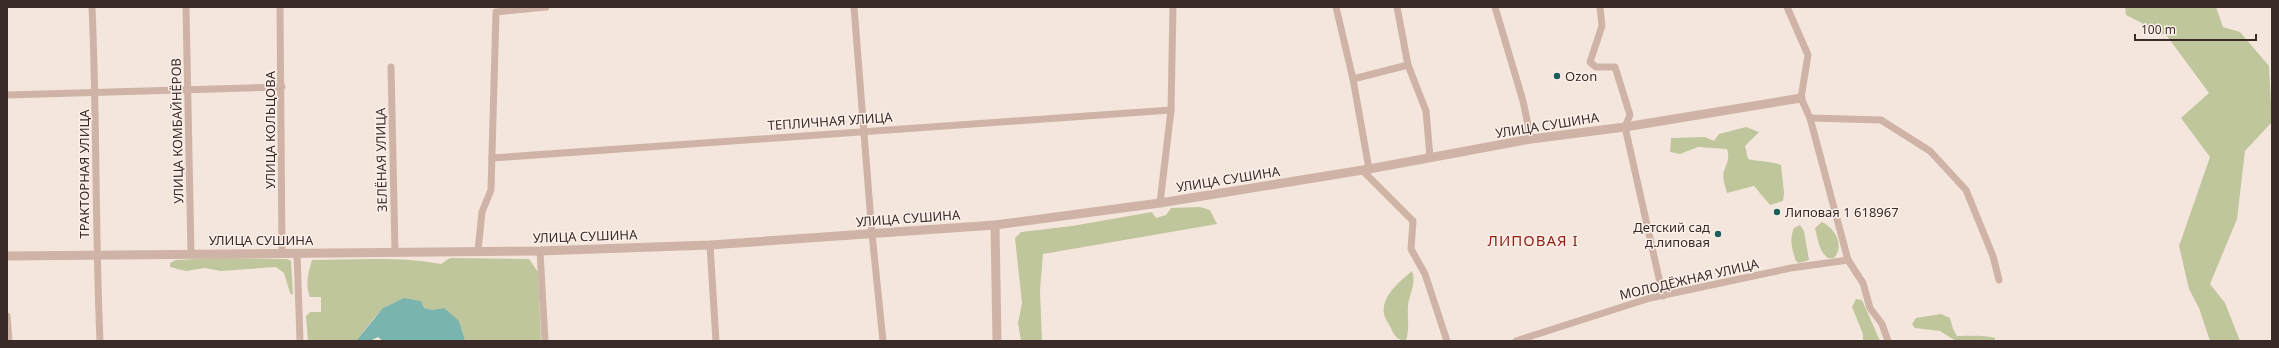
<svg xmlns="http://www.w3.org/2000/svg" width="2279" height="348" font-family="'Noto Sans',sans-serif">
<rect width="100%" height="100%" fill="#f5e6dd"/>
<!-- green -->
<g fill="#bfc69b">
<polygon points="2125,7 2216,7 2223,27 2240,32 2269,66 2272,122 2245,151 2237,219 2210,284 2225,303 2240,341 2210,341 2199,308 2189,289 2179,246 2210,157 2181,118 2209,93 2167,36 2126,15"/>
<path d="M1746,127L1759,132L1745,146L1748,159C1759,162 1772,161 1781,165L1784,193L1783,201L1770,205L1754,186L1727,193C1725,186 1722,178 1724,171C1727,162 1730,159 1727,149L1698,147L1680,154L1670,152L1671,138L1705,137L1714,141L1719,134Z"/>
<polygon points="1200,207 1210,210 1217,224 1043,254 1040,290 1042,341 1021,341 1018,323 1022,303 1015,238 1021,232 1072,226 1152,212 1156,218 1166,215 1171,208"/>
<path d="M1822,222C1835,228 1845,246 1834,258H1828C1818,250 1818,239 1815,228Z"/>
<path d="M1800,225L1804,231L1809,260L1799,263L1796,261C1792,250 1789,239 1794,228Z"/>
<polygon points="217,258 287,259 291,261 293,295 290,293 284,273 276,267 221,271 205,268 186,271 170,267 170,263 176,260"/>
<path d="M450,258L529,259L538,272L541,341H465L433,310L424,308L420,301C384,296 377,316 356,341H308L306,316L310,312H321V297H310C305,285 308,273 312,260C354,260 400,256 441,264Z"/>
<path d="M1412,271C1417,283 1409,294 1408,306C1407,319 1410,327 1406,341C1399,341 1393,335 1391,328C1389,324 1385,319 1384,314C1381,296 1400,281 1412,271Z"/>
<polygon points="1856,299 1862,300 1880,341 1863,341 1863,334 1852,307"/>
<path d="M1941,314L1950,318L1953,329L1957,336C1969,336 1985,335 1995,338V341H1956L1940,331L1915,328L1912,324L1916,318Z"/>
</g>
<!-- water -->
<polygon fill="#79b5ae" points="404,298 421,301 424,308 433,310 444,308 459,321 465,341 383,341 378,337 370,341 356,341 383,308"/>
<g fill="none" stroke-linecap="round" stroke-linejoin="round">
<!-- minor -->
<g stroke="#cfb3a7" stroke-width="7">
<path d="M92,7C97,118 95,230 100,341"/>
<polyline points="186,7 191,254"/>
<polyline points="280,7 282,252"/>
<polyline points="854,7 872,234 883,341"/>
<polyline points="1336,7 1353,79 1369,169"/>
<polyline points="1397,7 1408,65 1426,111 1430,157"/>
<polyline points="1495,7 1523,101 1531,139"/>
<polyline points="1600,7 1602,26 1590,62 1596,67 1615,67 1630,115 1625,127 1663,296"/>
<polyline points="1787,7 1808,55 1801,98 1810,118 1848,260 1863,283 1870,308 1882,324 1888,341"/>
<polyline points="391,67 395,251"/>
<polyline points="1353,79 1408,65"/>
<polyline points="7,95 282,87"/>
<polyline points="1810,118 1881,120 1930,151 1966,190 1993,256 1999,280"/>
<polyline points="492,158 1171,110"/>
<polyline points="1362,170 1413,221 1411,249 1425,274 1447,341"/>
<polyline points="1160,203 1171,110 1173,7"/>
<polyline points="710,245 716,341"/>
<polyline points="478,251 482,212 491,190 496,12 546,7"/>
<polyline points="540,251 545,341"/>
<polyline points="297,253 300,341"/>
<polyline points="7,316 9,341"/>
<polyline points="1516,341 1650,298 1791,268 1848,260"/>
</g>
<!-- tertiary -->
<g stroke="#cfb3a7" stroke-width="9">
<polyline points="995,225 997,341"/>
<polyline points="7,256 540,251 710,245 995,225 1160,203 1369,169 1531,139 1625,127 1801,98"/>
</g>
</g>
<!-- markers -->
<g fill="#19615a" stroke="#fcf1ea" stroke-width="1.5">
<circle cx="1557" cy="76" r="4"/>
<circle cx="1777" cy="212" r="4"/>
<circle cx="1718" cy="234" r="4"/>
</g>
<g text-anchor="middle" stroke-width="3" stroke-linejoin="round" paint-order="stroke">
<!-- poi labels -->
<g font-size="13" fill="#3b2b28" stroke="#fcf1ea" text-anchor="start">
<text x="1565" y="81">Ozon</text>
<text x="1785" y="217">Липовая 1 618967</text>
<text x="1710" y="232" text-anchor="end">Детский сад<tspan x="1710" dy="15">д.липовая</tspan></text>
</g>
<!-- street labels -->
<g font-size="13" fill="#3b2b28" stroke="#fcf1ea">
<text transform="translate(830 121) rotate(-4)" y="5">ТЕПЛИЧНАЯ УЛИЦА</text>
<text transform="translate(1547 125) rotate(-9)" y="5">УЛИЦА СУШИНА</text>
<text transform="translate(270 130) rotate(-90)" y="5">УЛИЦА КОЛЬЦОВА</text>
<text transform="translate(177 131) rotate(-91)" y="5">УЛИЦА КОМБАЙНЁРОВ</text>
<text transform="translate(381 160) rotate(-91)" y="5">ЗЕЛЁНАЯ УЛИЦА</text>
<text transform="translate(84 174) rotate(-90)" y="5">ТРАКТОРНАЯ УЛИЦА</text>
<text transform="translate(1228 179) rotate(-9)" y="5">УЛИЦА СУШИНА</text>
<text transform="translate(908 218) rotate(-4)" y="5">УЛИЦА СУШИНА</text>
<text transform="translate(585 236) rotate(-2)" y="5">УЛИЦА СУШИНА</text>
<text x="261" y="245">УЛИЦА СУШИНА</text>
<text transform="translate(1689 279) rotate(-13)" y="5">МОЛОДЁЖНАЯ УЛИЦА</text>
</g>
<!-- quarter labels -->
<g font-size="15" letter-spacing="1" fill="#932118" stroke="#fcf1ea">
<text x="1533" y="246">ЛИПОВАЯ I</text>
</g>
</g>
<!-- border -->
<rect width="2279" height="348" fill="none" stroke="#3b2b28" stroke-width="16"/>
<!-- scale -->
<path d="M2135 34v6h121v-6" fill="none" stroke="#3b2b28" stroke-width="2"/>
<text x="2141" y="34" font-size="12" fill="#3b2b28" stroke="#fcf1ea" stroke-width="3" paint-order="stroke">100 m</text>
</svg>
